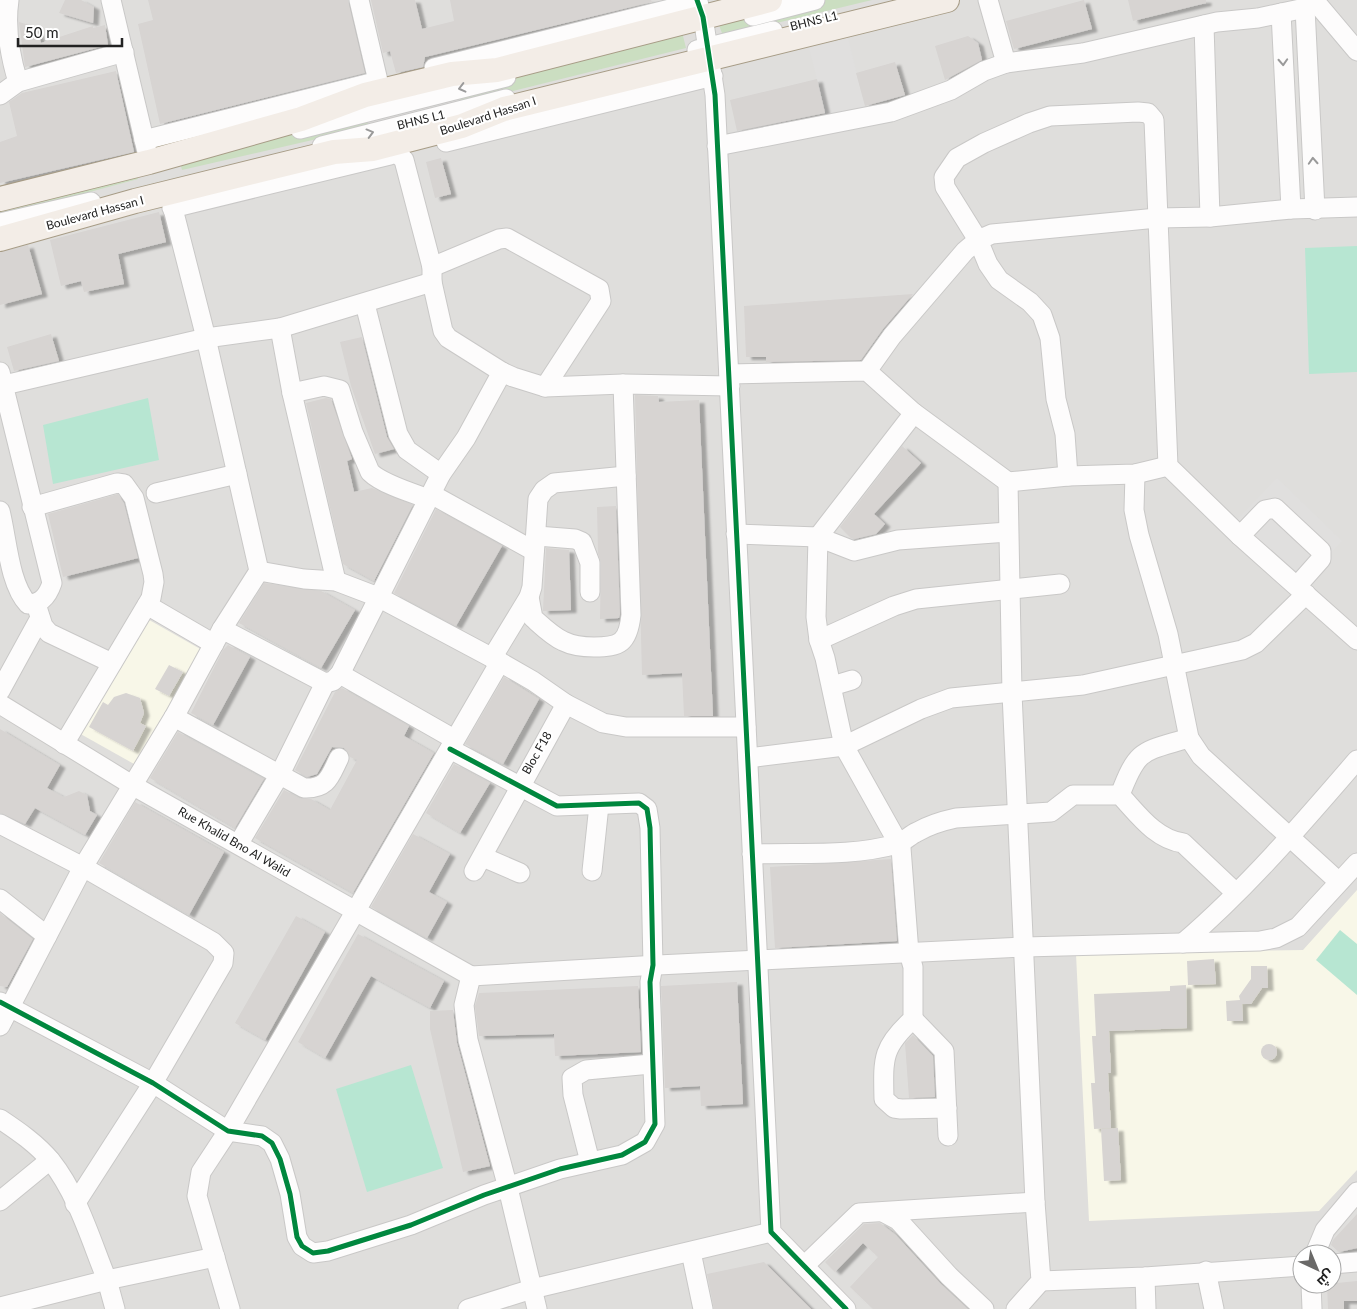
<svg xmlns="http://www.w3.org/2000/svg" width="1357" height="1309" font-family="Lato,Cairo,sans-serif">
<defs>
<filter id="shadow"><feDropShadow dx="5.5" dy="3" stdDeviation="1" flood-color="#0004"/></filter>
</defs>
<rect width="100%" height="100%" fill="#f0eeeb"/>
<!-- residential -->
<path fill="#dfdedc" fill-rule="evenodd" d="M0,0H1357V1309H0ZM1302,1254H1332V1284H1302Z"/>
<!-- education -->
<g fill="#f8f7e8">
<polygon points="144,617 202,650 134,764 77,732"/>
<polygon points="1357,890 1357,1170 1319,1211 1089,1221 1076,954 1303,950"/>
</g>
<!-- forest -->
<g fill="#cbdec1">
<polygon points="817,0 872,0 723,36 719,25"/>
<polygon points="682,32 686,48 461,104 458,90"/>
<polygon points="365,113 369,127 182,170 179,159"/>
<polygon points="134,167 138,179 0,216 0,202"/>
</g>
<!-- pitch -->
<g fill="#b7e6d2">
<polygon points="1357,246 1357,372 1309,374 1305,248"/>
<polygon points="148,398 159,460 53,484 43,425"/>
<polygon points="1340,930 1357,944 1357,995 1316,960"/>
<polygon points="411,1065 443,1168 367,1192 336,1089"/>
</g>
<!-- parking -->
<g fill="#e0dfde">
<polygon points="848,38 866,111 827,121 809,48"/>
<polygon points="1277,478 1342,541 1301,584 1235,522"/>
</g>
<!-- building -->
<g fill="#d7d4d2" filter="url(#shadow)">
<polygon points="65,0 81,0 94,7 93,23 59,13"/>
<polygon points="148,0 348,0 365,73 160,124 138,24 153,20"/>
<polygon points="371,0 415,0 422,29 454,21 450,0 651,0 652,2 425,57 423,67 396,73 390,51 383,53"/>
<polygon points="1084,0 1092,29 1014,49 1006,21"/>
<polygon points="1128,0 1206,0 1206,3 1133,21"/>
<polygon points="19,22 36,27 41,43 93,26 93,28 105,25 108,45 25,67"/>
<polygon points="968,36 978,43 982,60 945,80 935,46"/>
<polygon points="895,62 905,95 865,106 856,73"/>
<polygon points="116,71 134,152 0,183 0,142 17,136 9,102 22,93"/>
<polygon points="817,79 825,113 737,131 730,100"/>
<polygon points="441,158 451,194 435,198 426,162"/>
<polygon points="159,212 166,242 118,254 124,284 84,292 81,281 61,286 50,240"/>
<polygon points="28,245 42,294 0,305 0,252"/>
<polygon points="913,294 883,329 861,360 766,362 766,357 746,357 744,306"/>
<polygon points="51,334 59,361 14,371 7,347"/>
<polygon points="362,337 387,437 394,449 375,454 351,386 340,342"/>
<polygon points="635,395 658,396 659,402 699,400 713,716 684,716 682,673 642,675"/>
<polygon points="326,398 331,399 352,459 347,461 354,492 372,488 413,505 374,581 343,564 306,403"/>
<polygon points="902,446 921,463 874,514 885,524 876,534 855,539 851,538 840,527"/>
<polygon points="118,494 124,503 138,558 63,577 48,514"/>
<polygon points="616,506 620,614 619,618 600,619 601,563 598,553 597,507"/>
<polygon points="436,509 502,546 456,626 394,593"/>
<polygon points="546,548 569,550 571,610 543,611"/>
<polygon points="264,583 321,591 355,610 321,668 239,623"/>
<polygon points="228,645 250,657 213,725 191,713 223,650"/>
<polygon points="169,665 183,672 169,696 155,689"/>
<polygon points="504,677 539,699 503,764 465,744"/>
<polygon points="342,688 409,726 404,736 434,753 353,893 255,838 284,790 299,798 311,799 330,810 357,760 350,757 344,748 332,747 317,774 307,777 295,770 335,692"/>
<polygon points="126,693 140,698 144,713 140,723 146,726 133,751 89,727 103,702 108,705 114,697"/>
<polygon points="0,729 60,765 47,788 64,797 79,791 87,795 90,811 97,815 85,835 35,808 25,824 0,813"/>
<polygon points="178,732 264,779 235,828 150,778"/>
<polygon points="454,764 490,783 460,833 426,813"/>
<polygon points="135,802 224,852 189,915 99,863"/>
<polygon points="413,834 450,854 429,892 447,902 427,938 371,907"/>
<polygon points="891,859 897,941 775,948 770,867"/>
<polygon points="0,913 33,939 7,987 0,986"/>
<polygon points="296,916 325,932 265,1040 235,1023"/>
<polygon points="358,934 444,981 430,1008 371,976 325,1058 298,1042"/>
<polygon points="1214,959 1216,984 1188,985 1187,961"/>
<polygon points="1251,966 1267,966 1268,988 1262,988 1251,1004 1242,1004 1243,1021 1227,1021 1226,1001 1240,1000 1239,996 1251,979"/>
<polygon points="737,982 743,1104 701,1106 700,1086 665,1088 661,986"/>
<polygon points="1186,985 1187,1028 1109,1031 1111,1073 1108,1073 1111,1128 1094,1129 1091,1083 1095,1083 1092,1036 1096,1036 1094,994 1170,991 1170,986"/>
<polygon points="638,986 641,1052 555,1056 554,1034 479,1036 475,1006 479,993"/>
<polygon points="453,1010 457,1043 490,1166 463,1172 430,1029 430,1011"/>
<polygon points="913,1035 933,1056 935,1097 909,1098 905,1043"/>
<circle cx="1269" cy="1052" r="8"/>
<polygon points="1118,1128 1121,1180 1104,1181 1101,1129"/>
<polygon points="1357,1214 1357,1248 1339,1252 1331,1245 1333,1240"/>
<polygon points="880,1223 896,1235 941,1284 968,1309 873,1309 850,1287 878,1257 863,1243 835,1272 825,1262 864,1224"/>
<polygon points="764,1262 811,1309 714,1309 707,1274"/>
<polygon points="1357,1281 1357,1301 1344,1301 1344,1309 1328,1309 1327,1284"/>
</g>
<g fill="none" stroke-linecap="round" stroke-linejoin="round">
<defs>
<g id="minor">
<path d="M9,0C5,27 10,56 18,82"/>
<polyline points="111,0 147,152"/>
<polyline points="359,0 378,81"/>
<polyline points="697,0 703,17 715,95 771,1232 846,1309"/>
<polyline points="988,0 1006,63"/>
<polyline points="1314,0 1357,51"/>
<polyline points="1305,8 1315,210"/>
<polyline points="1281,13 1291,209"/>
<polyline points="753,16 815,0"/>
<polyline points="1204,25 1210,217"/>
<polyline points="697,50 773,31"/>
<polyline points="434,68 698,2"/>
<polyline points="0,95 18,82 124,52"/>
<polyline points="300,129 506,77"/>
<polyline points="144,140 371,83"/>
<polyline points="446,142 713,76"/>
<polyline points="389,145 404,160 432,267 432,282 443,331 448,338 502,372"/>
<polyline points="322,146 506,99"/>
<polyline points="717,146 891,112 951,90 984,71 1006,63 1083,53 1217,22 1258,18 1305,8 1314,1"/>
<polyline points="172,208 390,155"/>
<polyline points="0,223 91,202"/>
<polyline points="432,267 499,239 507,238 599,289 601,301 545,387"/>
<polyline points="365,304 398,434 407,450 441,474"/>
<path d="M280,328L292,393L324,386L340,390L353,432L370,472C382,484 412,493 429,499"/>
<polyline points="867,371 892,336 965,251 978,240 992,234 1157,218 1210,217 1291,209 1357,207"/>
<path d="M0,372L52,583C48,595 42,604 28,604C9,584 7,538 0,511"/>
<polyline points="729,374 867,371 914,413 1008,482 1068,476 1135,474 1168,466"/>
<polyline points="0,386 206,338 280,328 432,282"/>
<polyline points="292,393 336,581"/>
<polyline points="1135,474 1134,510 1139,535 1168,634 1189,738 1201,756 1339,882"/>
<polyline points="1068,476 1065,434 1056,399 1050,338 1042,315 1030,302 999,280 988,264 978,240 945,187 944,177 957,158 984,143 1029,123 1050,116 1138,112 1148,113 1154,120 1168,466 1240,536 1357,640"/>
<polyline points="1008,482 1012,693 1035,1202 1041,1281 1016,1309"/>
<polyline points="156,493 237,474"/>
<polyline points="431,494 534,551"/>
<polyline points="32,507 117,483 124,484 134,498 153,574 154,582 151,598 64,744"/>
<polyline points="736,534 818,537 914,413"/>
<polyline points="537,536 575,539 582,542 590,563 590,592"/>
<polyline points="1240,536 1265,510 1275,508 1321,551 1321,559 1297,586"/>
<polyline points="259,571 304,579 336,581 378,597 500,662 533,681 566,704 603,723 626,727 746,727"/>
<path d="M529,597L533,618C542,626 552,636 563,641C573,646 583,647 594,647C620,647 628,643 631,615L623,384"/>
<polyline points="36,604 43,626 49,633 112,663"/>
<polyline points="147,605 214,644"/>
<polyline points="222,629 325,683 333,681 340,674 441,474 466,438 502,372 513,377 545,387 623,384 730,386"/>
<polyline points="819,640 894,606 916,599 1060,584"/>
<polyline points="492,658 529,597 532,587 538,499 544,490 554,483 626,476"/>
<polyline points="340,674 454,739"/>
<polyline points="832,686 852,680"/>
<polyline points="0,691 40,618"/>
<polyline points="0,704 132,785 471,976"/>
<path d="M174,717L304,788C328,789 330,776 339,758"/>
<polyline points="748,758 844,746 921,709 951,698 1083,685 1242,650 1256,643 1306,594"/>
<path d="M1120,795C1138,747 1143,752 1189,738"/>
<polyline points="0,824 83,867 213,942 224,953 223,963 153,1083 75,1204"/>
<polyline points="239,843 280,774 325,683"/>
<path d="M752,854C800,852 851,857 897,844C904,842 910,835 917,832C929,825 942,821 956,818L1051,812L1073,795H1120C1138,814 1155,839 1183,843L1236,893"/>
<polyline points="483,857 520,873"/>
<polyline points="474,871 566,704"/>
<polyline points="592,871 599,805"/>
<polyline points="0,899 47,936"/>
<path d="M1183,943C1247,888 1302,824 1357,760"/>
<polyline points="471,976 658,965 1024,947 1260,941 1276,938 1298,927 1357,863"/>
<polyline points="471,976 464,1005 468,1040 508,1188 537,1309"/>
<polyline points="0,1002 153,1083 228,1131 262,1136 272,1143 280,1159 290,1194 297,1237 302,1246 313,1253 328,1251 411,1225 484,1195 560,1169 622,1155 645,1142 655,1124 650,982 653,965 650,828 647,809 639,803 557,806 450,749"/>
<polyline points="913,1019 944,1051 948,1136"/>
<polyline points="0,1026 83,867 174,717 222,629 259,571 206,338 169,193"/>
<path d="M947,1108L901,1109L894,1108L884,1099C883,1058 882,1047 913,1019V967L909,953L901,848L844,746L825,658L819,640L816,617L818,537L854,551L898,540L1008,532"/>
<path d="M0,1119C18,1131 37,1144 51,1161C78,1195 91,1241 107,1280L0,1307"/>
<polyline points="590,1162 573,1095 572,1078 586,1070 651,1064"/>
<polyline points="0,1201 50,1160"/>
<polyline points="883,1212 898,1220 949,1276 984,1309"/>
<polyline points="691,1252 703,1309"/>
<polyline points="1315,1254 1325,1230 1357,1192"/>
<polyline points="1332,1264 1357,1262"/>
<polyline points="804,1266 859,1213 1035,1202"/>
<polyline points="1206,1271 1214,1309"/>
<polyline points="1145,1277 1146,1309"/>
<polyline points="1041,1281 1145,1277 1302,1266"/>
<polyline points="1311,1284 1312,1309"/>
<polyline points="115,1309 107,1280 215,1257"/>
<polyline points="230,1309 197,1196 201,1172 228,1131 500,662"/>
<polyline points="468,1309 532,1289 771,1232"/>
</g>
<g id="major">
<polyline points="0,199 149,162 301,119 365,95 452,74 497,70 770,0"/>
<polyline points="0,239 135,201 334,152 373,149 462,126 504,109 947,0"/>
</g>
</defs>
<!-- minor casing -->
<use href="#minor" stroke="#c9c8c7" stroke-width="21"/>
<!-- major casing -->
<use href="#major" stroke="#a79c86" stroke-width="26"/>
<!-- minor -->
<use href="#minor" stroke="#fdfcfc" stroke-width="19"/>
<!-- major -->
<use href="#major" stroke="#f3ede7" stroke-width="24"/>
<defs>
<g id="cycleway">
<polyline points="697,0 703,17 715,95 771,1232 846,1309"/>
<polyline points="0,1002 153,1083 228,1131 262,1136 272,1143 280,1159 290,1194 297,1237 302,1246 313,1253 328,1251 411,1225 484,1195 560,1169 622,1155 645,1142 655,1124 650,982 653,965 650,828 647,809 639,803 557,806 450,749"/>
</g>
</defs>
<!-- cycleway casing -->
<use href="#cycleway" stroke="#fff" stroke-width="8"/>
<!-- cycleway -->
<use href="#cycleway" stroke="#00873e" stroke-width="5"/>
</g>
<!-- one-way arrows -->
<defs><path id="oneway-chevron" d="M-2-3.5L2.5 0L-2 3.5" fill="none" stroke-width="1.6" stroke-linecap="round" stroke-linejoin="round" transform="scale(1.25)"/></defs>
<g stroke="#9a9a9a">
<use href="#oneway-chevron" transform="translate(1283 62) rotate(87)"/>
<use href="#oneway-chevron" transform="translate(462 88) rotate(166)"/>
<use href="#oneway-chevron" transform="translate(370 133) rotate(-15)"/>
<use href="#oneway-chevron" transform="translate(1313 161) rotate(-93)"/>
</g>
<g text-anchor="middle" stroke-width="4.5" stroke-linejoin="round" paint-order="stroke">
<!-- street labels -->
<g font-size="12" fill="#222" stroke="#fff">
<text transform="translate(814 21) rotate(-14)" y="4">BHNS L1</text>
<text transform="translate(488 116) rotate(-18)" y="4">Boulevard Hassan I</text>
<text transform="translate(421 120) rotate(-14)" y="4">BHNS L1</text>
<text transform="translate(95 213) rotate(-15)" y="4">Boulevard Hassan I</text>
<text transform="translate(537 753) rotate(-60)" y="4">Bloc F18</text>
<text transform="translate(234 842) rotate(30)" y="4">Rue Khalid Bno Al Walid</text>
</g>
</g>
<!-- north arrow -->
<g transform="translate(1317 1269) rotate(136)"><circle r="24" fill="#ffffff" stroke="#a7a7a7"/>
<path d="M0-4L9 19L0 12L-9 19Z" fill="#6a6968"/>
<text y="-8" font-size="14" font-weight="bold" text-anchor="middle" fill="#222222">ش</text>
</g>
<!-- scale -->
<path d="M18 38v8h104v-8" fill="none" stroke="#222222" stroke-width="2.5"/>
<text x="25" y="38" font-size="15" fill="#222222" stroke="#ffffff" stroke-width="4" paint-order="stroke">50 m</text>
</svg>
